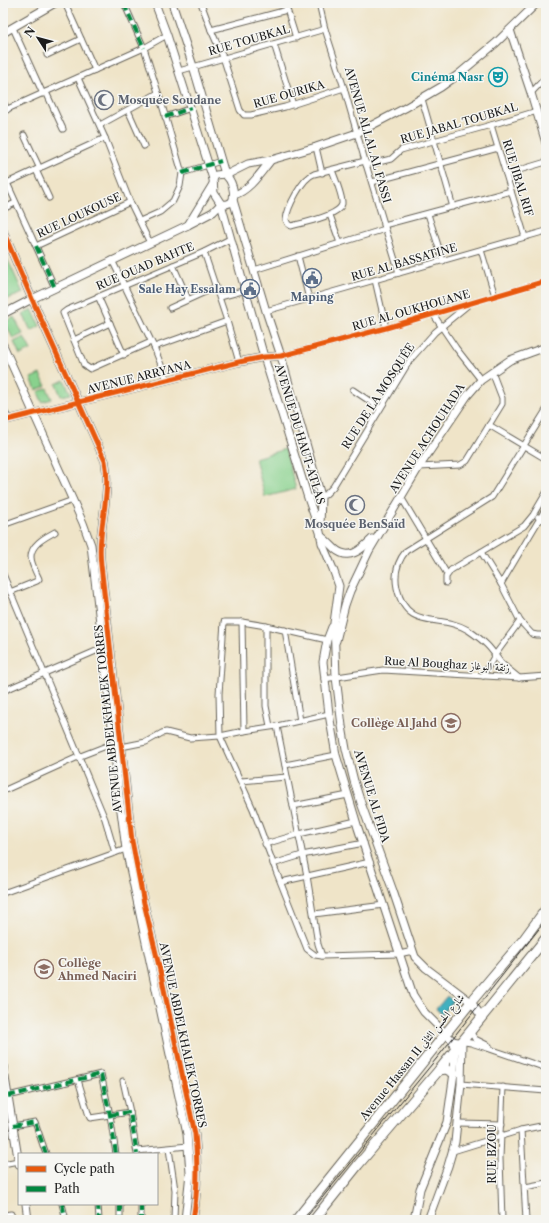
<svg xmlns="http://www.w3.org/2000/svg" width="549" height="1223" font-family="'Libre Caslon Text',Amiri,serif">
<rect width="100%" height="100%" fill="#f6f6f2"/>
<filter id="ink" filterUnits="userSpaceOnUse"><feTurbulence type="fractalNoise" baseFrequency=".025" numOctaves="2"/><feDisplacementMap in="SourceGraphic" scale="8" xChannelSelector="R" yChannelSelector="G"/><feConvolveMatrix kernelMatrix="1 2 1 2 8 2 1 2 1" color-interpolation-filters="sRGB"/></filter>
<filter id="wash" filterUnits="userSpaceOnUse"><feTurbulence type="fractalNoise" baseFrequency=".012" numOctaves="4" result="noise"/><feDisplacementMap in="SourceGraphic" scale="16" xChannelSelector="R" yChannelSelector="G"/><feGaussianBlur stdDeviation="0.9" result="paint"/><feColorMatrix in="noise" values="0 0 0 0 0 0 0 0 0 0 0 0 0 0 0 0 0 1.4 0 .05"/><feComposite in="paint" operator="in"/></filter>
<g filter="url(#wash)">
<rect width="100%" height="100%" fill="#efe4c8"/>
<!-- green -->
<g fill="#89d18d" stroke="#527654">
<polygon points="3,249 23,293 3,301"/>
<polygon points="32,309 40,326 31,331 23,314"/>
<polygon points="14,317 23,334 13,339 5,322"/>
<polygon points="24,337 31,350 20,355 14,342"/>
<polygon points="40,374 46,386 36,390 31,378"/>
<polygon points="64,380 71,394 61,396 56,384"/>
<polygon points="47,388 52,399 42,402 38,392"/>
<polygon points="285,449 296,489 265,497 255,458"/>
</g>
<!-- water -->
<polygon fill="#42b0bf" stroke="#2f666e" points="447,996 453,1001 442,1014 436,1009"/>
</g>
<g filter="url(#ink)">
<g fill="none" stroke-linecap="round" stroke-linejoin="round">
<defs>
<g id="street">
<polyline points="65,3 95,70"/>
<polyline points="124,3 144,48 162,105 182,173 180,186 173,201 160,212 140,221"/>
<polyline points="201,3 211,30 223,57 240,110 244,115 251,115 285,107 344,88"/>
<polyline points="285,3 296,38"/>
<polyline points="319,3 325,29 344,88 365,161 399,273"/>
<polyline points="13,28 43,94"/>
<polyline points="211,30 287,10"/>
<polyline points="274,44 293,105"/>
<polyline points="47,55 81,39"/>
<polyline points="179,71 325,29"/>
<polyline points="78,78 105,138 130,202 150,243"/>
<polyline points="46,92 63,129"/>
<polyline points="531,93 546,77"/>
<polyline points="422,99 453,207"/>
<polyline points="3,101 7,110"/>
<polyline points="128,110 144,146"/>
<polyline points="3,111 144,48 167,35"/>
<polyline points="165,117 191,108"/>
<polyline points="100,125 158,93"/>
<polyline points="491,125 525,237"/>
<polyline points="24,135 40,169"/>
<polyline points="316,147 322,173"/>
<polyline points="366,165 391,159 401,150 491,125 537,111"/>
<polyline points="36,170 49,198"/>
<path d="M332,170C335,178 343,197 342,204C339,216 302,223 291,226L288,224L286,220C287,208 302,178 314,174L365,161"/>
<polyline points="182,173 221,161"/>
<polyline points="3,174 55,288"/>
<polyline points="506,174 546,162"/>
<polyline points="372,182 498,148"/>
<polyline points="7,183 105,138"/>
<polyline points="3,209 15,203"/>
<polyline points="428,214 443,261"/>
<polyline points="330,215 340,243"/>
<polyline points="384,225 511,191"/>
<polyline points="36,246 130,202"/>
<polyline points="481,250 495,296"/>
<polyline points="204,252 227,321 239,362"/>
<polyline points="298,256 309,299"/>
<polyline points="112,260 154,347 167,380"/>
<polyline points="173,265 188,299"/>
<polyline points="254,270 385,229"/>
<polyline points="375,280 386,328"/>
<polyline points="98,296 124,355"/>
<polyline points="220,297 246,290"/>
<polyline points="170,308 216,287"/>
<polyline points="266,311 546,231"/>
<polyline points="433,314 456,348 481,380"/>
<polyline points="74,340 110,323"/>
<polyline points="151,342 90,369 84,365 63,313 67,310 204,252 230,239"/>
<polyline points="154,347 227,321"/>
<polyline points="281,356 386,328 546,281"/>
<polyline points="353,390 380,408"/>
<polyline points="3,409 9,419"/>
<polyline points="489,425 546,459"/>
<polyline points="419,467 460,465 467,461 502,404 502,398 492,372"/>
<polyline points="401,497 447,574"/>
<polyline points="308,498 325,495 333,487 410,360 435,332 468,305"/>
<polyline points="538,517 546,522"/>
<polyline points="3,525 73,500"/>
<polyline points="481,552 501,584 520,621 532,634 537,635 546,635"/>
<polyline points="3,574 105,819 115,853"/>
<polyline points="446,583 446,577 451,570 524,526 533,515 546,493"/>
<polyline points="501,584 546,508"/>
<path d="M10,592L37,581L39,579C36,572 31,564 31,557C31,544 46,537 55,532"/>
<polyline points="242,622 244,731"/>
<polyline points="266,626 266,706 270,726"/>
<polyline points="285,630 300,721"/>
<polyline points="327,640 266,626 242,622 224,622 219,694 220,736 253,809 276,871 307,949 315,955 322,956 399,954 413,951"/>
<polyline points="483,676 495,655 520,621"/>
<path d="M519,678C513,673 508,669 502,664C497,658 493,651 487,645C481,639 474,634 468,630C440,613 407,632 397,588C394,574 397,562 406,551L492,497L546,410"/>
<polyline points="324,679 383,670 519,678 546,676"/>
<polyline points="3,691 103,648"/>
<polyline points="277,726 307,876 318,944 322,956"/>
<polyline points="121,747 146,742 162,733 166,732 190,738 220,736 244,731 277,726 329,714"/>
<polyline points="285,765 336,755"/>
<polyline points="241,781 287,777"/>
<polyline points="3,791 78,757 114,743"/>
<polyline points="293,806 348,795"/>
<polyline points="265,844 299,834 356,821"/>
<polyline points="273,864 302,855 364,843"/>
<polyline points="281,882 370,862"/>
<polyline points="3,893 126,849"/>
<polyline points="314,914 384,905"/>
<polyline points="470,1031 475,1039 489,1046"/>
<polyline points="452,1040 471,1043 487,1048 546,1068"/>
<polyline points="78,1080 89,1116 90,1118 130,1112 137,1154"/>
<polyline points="123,1081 130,1112"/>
<polyline points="461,1084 546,1091"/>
<polyline points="8,1096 101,1074 110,1115 116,1154"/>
<polyline points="458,1123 502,1124"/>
<polyline points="13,1126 35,1122 46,1154"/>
<polyline points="521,1130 526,1220"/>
<polyline points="169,1149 175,1190 174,1220"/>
<polyline points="137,1151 188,1146"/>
<polyline points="453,1151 521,1130 546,1125"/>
<polyline points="3,1164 18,1161"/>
<polyline points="525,1187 546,1183"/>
<polyline points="62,1204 66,1220"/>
<polyline points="98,1204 99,1220"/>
<polyline points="120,1204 120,1220"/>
<polyline points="141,1204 141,1220"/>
<polyline points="3,1215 11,1214 13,1220"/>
<polyline points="502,1220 500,1158 503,1087"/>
</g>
<g id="secondary">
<polyline points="155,3 167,35 213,179"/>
<path d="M172,3L193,66L225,174C232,181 235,191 233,200C230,204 227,205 221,204"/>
<polyline points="510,30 531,93 546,143"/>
<polyline points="3,33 55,3"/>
<polyline points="225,174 216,175 213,179 214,193 221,204 264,357 308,498 320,532 322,543 333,569 339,586 334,623 336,677 342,726 346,749 354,781 361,803 393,891 415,957 426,968 471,1002 482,1017"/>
<polyline points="226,175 248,164 271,160 316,147 357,133 405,108 441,87 459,74 496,43 537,3"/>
<path d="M234,195C250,190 261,172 271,160"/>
<polyline points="233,200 266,311 281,356 321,496 320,527"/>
<polyline points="188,225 213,184"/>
<path d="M3,231L32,299L105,461C110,486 103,512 101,537C100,546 100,556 101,565L132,841L144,903L159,966L195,1134C198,1163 198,1191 193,1220"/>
<polyline points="3,314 32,299 188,225 213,212 221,204"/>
<polyline points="3,345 83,523 91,545 114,743 119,796 126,849 187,1134 190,1173 185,1220"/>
<polyline points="3,421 239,362 264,357 281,356"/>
<path d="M321,536C326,540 330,544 335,549C349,561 361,550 372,539"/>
<polyline points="332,627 327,640 323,662 329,714 336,755 358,828 413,995 424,1012 452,1040 455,1050 454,1073 447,1122 420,1189 414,1220"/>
<polyline points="336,641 345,605 350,591 369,551 419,467 467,396 481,380 510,360 546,347"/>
<polyline points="3,1065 19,1164"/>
<polyline points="26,1204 28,1220"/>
<polyline points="428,1220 448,1166 455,1142 461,1084 462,1042"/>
</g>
<g id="highway">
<polyline points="439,1070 446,1069 454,1073"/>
<polyline points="296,1220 471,1002 524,939 546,909"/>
<polyline points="314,1220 358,1165 439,1070 546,938"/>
</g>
</defs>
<!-- street casing -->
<use href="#street" stroke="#666258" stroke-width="7"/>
<!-- secondary casing -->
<use href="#secondary" stroke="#666258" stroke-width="9"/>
<!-- highway casing -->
<use href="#highway" stroke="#666258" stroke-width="11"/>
<!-- street -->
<use href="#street" stroke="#fff" stroke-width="5"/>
<!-- secondary -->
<use href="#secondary" stroke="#fff" stroke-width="7"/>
<!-- highway -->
<use href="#highway" stroke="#fff" stroke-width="9"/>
<!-- tram -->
<polyline stroke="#1c1c1c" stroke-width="1" points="304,1220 441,1053 546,920"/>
<!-- quiet -->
<g stroke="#00873e" stroke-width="4" stroke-dasharray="8 4" stroke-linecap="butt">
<polyline points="124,4 144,48"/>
<polyline points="165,117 191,108"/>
<polyline points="182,173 221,161"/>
<polyline points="36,246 55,288"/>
<polyline points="8,1096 101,1074 110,1115 116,1154"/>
<polyline points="110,1115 130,1112 137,1154"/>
<polyline points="13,1126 35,1122 46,1154"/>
<polyline points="62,1204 66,1220"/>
<polyline points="98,1204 99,1220"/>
<polyline points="120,1204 120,1220"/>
<polyline points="141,1204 141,1220"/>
</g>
<defs>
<g id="cycleway">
<path d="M3,231L32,299L105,461C110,486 103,512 101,537C100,546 100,556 101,565L132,841L144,903L159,966L195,1134C198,1163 198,1191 193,1220"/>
<polyline points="3,421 239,362 264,357 281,356 386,328 546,281"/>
</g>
</defs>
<!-- cycleway casing -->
<use href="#cycleway" stroke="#f6f6f2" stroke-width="8"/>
<!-- cycleway -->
<use href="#cycleway" stroke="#e8590c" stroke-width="5"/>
</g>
</g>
<!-- icons -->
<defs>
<symbol id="theatre-ring" viewBox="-11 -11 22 22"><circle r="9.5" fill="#f6f6f2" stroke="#0f9aa8" stroke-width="1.5"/><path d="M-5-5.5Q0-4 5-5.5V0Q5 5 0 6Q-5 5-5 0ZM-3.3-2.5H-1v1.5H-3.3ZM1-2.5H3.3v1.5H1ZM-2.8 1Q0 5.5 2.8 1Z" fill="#0f9aa8"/></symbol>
<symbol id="mosque-ring" viewBox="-11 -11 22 22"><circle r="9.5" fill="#f6f6f2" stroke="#6b7280" stroke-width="1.5"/><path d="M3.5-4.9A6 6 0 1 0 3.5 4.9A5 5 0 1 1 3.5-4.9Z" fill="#6b7280"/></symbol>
<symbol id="civic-ring" viewBox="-11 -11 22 22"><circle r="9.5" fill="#f6f6f2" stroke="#5c6f8a" stroke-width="1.5"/><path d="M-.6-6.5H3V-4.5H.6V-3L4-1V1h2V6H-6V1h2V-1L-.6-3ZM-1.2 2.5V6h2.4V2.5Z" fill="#5c6f8a"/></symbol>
<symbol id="school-ring" viewBox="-11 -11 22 22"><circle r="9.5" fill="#f6f6f2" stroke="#8d6e63" stroke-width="1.5"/><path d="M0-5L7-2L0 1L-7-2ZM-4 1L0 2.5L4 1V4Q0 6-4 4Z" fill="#8d6e63"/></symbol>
</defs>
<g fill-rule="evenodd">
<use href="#theatre-ring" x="487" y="66" width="22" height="22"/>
<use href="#mosque-ring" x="93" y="89" width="22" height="22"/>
<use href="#civic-ring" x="301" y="267" width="22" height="22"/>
<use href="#civic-ring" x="239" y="278" width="22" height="22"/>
<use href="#mosque-ring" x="344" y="494" width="22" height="22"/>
<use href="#school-ring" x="440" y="712" width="22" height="22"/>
<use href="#school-ring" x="33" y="958" width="22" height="22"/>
</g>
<g text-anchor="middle" stroke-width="3" stroke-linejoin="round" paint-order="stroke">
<!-- street labels -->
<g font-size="11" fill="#1c1c1c" stroke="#f6f6f2">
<text transform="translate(249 40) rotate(-16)" y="4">RUE TOUBKAL</text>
<text transform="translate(289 94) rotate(-16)" y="4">RUE OURIKA</text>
<text transform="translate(459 123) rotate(-16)" y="4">RUE JABAL TOUBKAL</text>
<text transform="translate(368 135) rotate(74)" y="4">AVENUE ALLAL AL FASSI</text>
<text transform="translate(518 178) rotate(73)" y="4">RUE JIBAL RIF</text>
<text transform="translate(79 215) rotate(-25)" y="4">RUE LOUKOUSE</text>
<text transform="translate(404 262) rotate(-16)" y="4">RUE AL BASSATINE</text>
<text transform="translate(145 266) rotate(-23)" y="4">RUE OUAD BAHTE</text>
<text transform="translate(411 310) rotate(-16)" y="4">RUE AL OUKHOUANE</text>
<text transform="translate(139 377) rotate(-14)" y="4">AVENUE ARRYANA</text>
<text transform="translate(378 396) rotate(-57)" y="4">RUE DE LA MOSQUÉE</text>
<text transform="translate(300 434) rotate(73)" y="4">AVENUE DU HAUT-ATLAS</text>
<text transform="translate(427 438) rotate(-57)" y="4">AVENUE ACHOUHADA</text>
<text transform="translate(447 664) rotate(3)" y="4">Rue Al Boughaz زنقة البوغاز</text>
<text transform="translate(108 719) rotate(-96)" y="4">AVENUE ABDELKHALEK TORRES</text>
<text transform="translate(372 796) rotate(73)" y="4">AVENUE AL FIDA</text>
<text transform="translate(183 1035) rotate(78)" y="4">AVENUE ABDELKHALEK TORRES</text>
<text transform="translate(412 1057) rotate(-51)" y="4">Avenue Hassan II شارع الحسن الثاني</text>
<text transform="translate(492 1154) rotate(-90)" y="4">RUE BZOU</text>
</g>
<!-- culture labels -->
<g font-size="11" font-weight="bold" fill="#0d838f" stroke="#f6f6f2" text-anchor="end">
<text x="484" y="81">Cinéma Nasr</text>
</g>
<!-- worship labels -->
<g font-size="11" font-weight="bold" fill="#5b616d" stroke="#f6f6f2" text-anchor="start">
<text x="118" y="104">Mosquée Soudane</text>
<text x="355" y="528" text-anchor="middle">Mosquée BenSaïd</text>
</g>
<!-- service labels -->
<g font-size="11" font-weight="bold" fill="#4e5e75" stroke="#f6f6f2" text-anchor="end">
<text x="236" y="293">Sale Hay Essalam</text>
<text x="312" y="301" text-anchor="middle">Maping</text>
</g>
<!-- education labels -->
<g font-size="11" font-weight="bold" fill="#785e54" stroke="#f6f6f2" text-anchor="end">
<text x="437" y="727">Collège Al Jahd</text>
<text x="58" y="967" text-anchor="start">Collège<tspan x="58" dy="13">Ahmed Naciri</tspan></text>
</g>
</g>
<!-- margin -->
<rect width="549" height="1223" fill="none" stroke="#f6f6f2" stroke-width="16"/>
<!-- legend -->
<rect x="18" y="1153" width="140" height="52" fill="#f6f6f2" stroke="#9f9f9c"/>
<rect x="26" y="1166" width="20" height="6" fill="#e8590c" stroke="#9f9f9c"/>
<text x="54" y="1173" font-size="12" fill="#1c1c1c">Cycle path</text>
<rect x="26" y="1186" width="20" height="6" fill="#00873e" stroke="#9f9f9c"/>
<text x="54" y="1193" font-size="12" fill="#1c1c1c">Path</text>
<!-- north arrow -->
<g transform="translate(38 38) rotate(306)" stroke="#f6f6f2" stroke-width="3" paint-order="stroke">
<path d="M0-3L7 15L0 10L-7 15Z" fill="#1c1c1c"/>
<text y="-6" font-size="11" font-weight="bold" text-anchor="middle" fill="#1c1c1c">N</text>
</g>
</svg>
